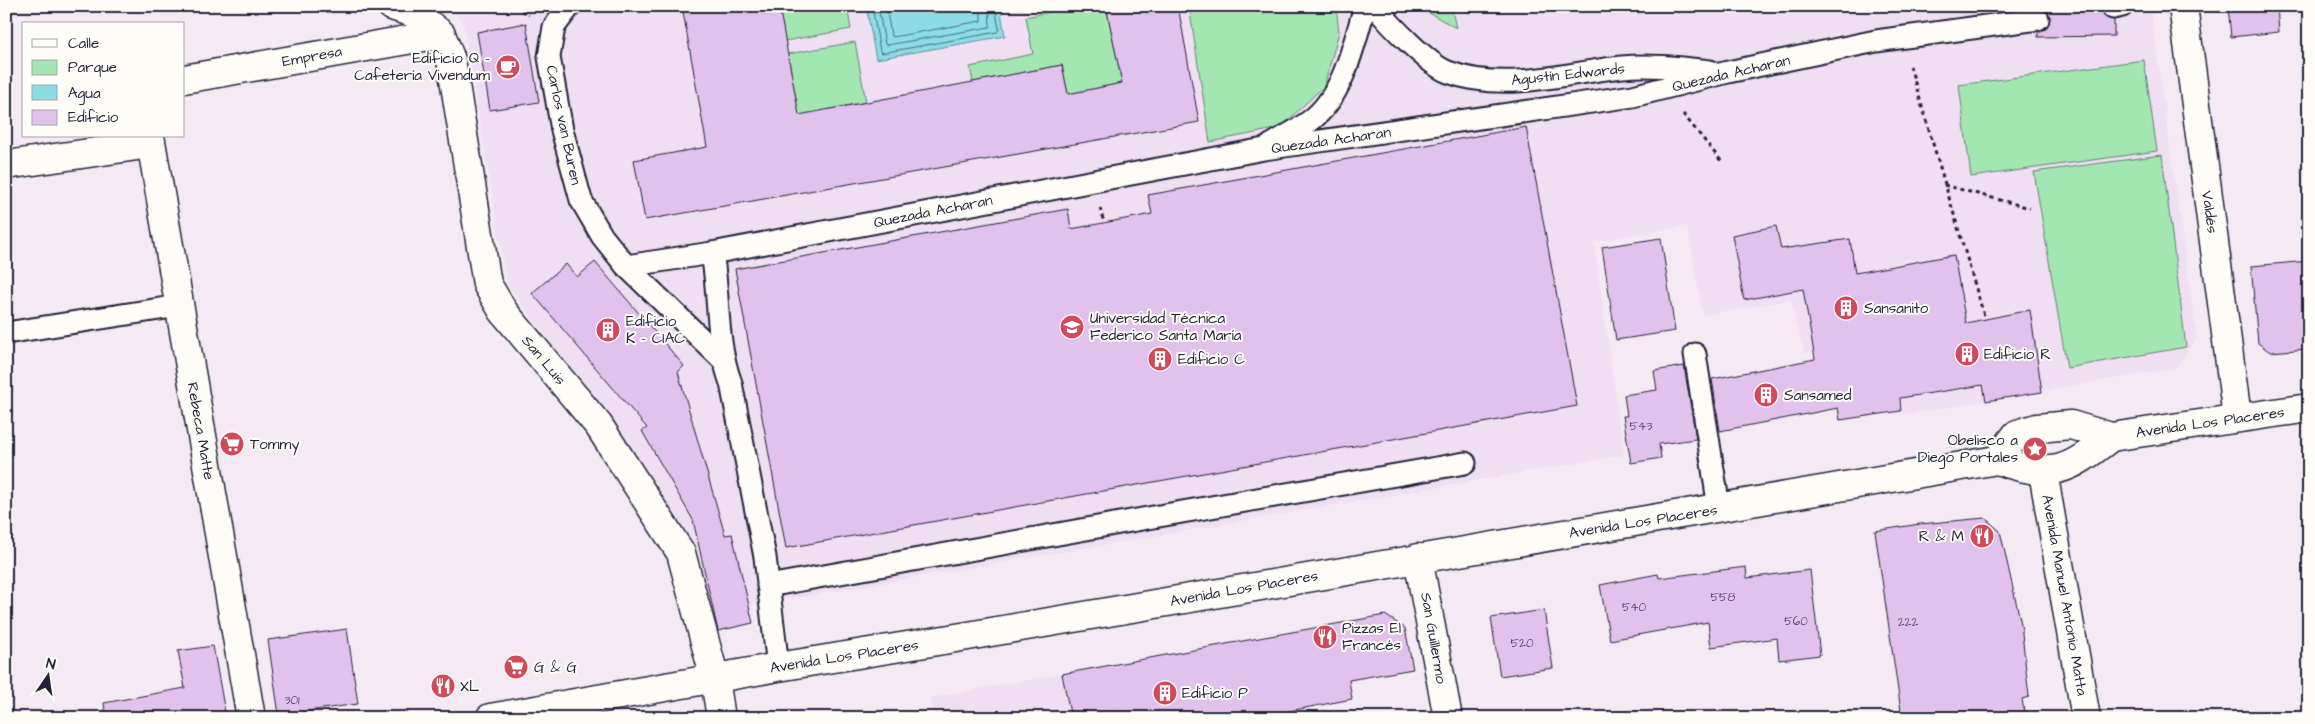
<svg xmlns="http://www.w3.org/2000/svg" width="2315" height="724" font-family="'Architects Daughter',sans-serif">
<rect width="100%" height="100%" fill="#f5eaf4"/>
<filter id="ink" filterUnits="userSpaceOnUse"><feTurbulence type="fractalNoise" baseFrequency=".02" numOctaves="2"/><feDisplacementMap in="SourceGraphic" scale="10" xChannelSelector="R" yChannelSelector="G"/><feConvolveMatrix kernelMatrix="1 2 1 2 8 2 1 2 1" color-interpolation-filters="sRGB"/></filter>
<g filter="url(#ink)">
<!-- built -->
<g fill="#f0def2">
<polygon points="446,6 2150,6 2197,338 2176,368 1904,415 1893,339 1804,353 1790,300 1703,315 1687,226 1594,242 1624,455 749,606 753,623 718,631 689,543 598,406 507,284 463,21"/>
<polygon points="1254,638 1268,718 934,718 930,698"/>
</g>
<!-- green -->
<g fill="#a3e6b1" stroke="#628476">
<polygon points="779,6 847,6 851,29 785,41"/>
<polygon points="1078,6 1106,6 1122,83 1068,94 1062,65 973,82 970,67 1033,54 1026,17"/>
<polygon points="1189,6 1336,6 1339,32 1324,86 1280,128 1210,142"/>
<polygon points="1417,6 1451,6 1456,28"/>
<polygon points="855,42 866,102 834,108 838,126 802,132 788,54"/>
<polygon points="2144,60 2157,151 1971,177 1959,85"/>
<polygon points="2162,155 2186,347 2067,368 2034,172"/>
</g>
<!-- water -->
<polygon fill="#8bdce4" stroke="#6192a0" points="866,6 1000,6 1005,36 876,59"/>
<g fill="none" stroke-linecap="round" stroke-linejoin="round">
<!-- shore -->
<g stroke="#4c6c7f" stroke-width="1">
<polyline points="872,6 880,51 882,53 997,32 999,29 995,6"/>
<polyline points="878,6 885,44 887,45 990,27 989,6"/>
<polyline points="886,6 891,35 893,37 981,21 981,6"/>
</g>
</g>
<!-- building -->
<g fill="#e3c1ed" stroke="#22223b">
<polygon points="682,6 779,6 799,115 1062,65 1068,94 1122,83 1106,6 1178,6 1199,122 645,220 634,160 707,147"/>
<polygon points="2101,6 2104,16 2114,20 2114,36 2038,37 2038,32 2046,29 2050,18 2048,11 2038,6"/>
<polygon points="2228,6 2277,6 2279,32 2231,37"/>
<polygon points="526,23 539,102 490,110 477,32"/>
<polygon points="1526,127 1577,406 786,548 735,269 1068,209 1071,229 1152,214 1148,195"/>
<polygon points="1776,226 1781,249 1850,239 1855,273 1954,255 1966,323 2030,310 2042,392 1986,401 1983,385 1900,398 1901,411 1840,420 1838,408 1720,431 1712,379 1815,359 1803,289 1744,300 1732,235"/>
<polygon points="1661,238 1675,331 1616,340 1602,247"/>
<polygon points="2309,261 2309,349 2270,352 2258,343 2251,266"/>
<polygon points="595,262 684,366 678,372 725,535 732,534 753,623 718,631 693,520 642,431 647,428 532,293 566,264 577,277"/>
<polygon points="1684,366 1696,439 1659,444 1661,458 1631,463 1623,416 1627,416 1624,395 1657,390 1654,371"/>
<polygon points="1985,518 2000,531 2021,624 2029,697 2022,699 2025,718 1902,718 1875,531 1920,524"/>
<polygon points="1746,567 1747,578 1810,570 1820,655 1779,660 1777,638 1711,647 1708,622 1610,640 1600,585 1658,574 1659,578"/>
<polygon points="1544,610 1553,668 1500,676 1491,618"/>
<polygon points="1385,615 1405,628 1413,669 1349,680 1352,699 1268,715 1268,718 1119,718 1118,712 1071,718 1062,674"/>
<polygon points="347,629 358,704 279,715 268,640"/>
<polygon points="213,646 226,718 106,718 104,703 185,688 178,651"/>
</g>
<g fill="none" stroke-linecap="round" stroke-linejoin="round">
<defs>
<g id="lane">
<polyline points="570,6 554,27 549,57 562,130 581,200 602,236 626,266 722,359"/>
<path d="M1375,6C1388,23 1429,65 1448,72C1504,93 1565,73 1622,67C1650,64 1682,68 1710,71"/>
<polyline points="2113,8 2122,6"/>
<path d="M1271,145C1284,137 1298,130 1310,121C1344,96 1354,43 1365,6"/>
<path d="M712,253C720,297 715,340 731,383L765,557L778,667"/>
<polyline points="626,266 712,253 1264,149 1633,96 1728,72 1876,41 2038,19"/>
<polyline points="6,333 179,306"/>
<polyline points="1695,354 1719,508"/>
<polyline points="768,586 1159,516 1465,463"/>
</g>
<g id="street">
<polyline points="2183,6 2237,417"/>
<polyline points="184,79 441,34"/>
<polyline points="150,136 251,718"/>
<polyline points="6,165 151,144"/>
<polyline points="1418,558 1448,718"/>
<polyline points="715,679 721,718"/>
</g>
<g id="secondary">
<polyline points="392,6 416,14 441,34 451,60 487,284 503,311 599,426 681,553 715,679"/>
<polyline points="1997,460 2017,434 2037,428 2071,425 2111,437 2309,408"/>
<polyline points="2043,472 2086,718"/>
<path d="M490,718L778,667L962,637L1997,460C2054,479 2066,472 2111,437"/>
</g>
</defs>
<!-- lane casing -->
<use href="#lane" stroke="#22223b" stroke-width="25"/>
<!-- street casing -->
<use href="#street" stroke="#22223b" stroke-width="31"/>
<!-- secondary casing -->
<use href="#secondary" stroke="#22223b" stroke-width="31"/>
<!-- path -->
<g stroke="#22223b" stroke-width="3" stroke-dasharray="4 4" stroke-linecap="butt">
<polyline points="515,6 529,15"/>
<polyline points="1910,66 1985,319"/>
<polyline points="1683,114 1722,162"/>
<polyline points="1944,185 2030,208"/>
<polyline points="1100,208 1104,223"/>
</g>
<!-- lane -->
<use href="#lane" stroke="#fdfcf7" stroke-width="21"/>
<!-- street -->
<use href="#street" stroke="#fdfcf7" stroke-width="28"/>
<!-- secondary -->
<use href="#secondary" stroke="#fdfcf7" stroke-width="28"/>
</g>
</g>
<!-- icons -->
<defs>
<symbol id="cafe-disc" viewBox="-11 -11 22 22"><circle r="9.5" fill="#d1495b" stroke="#fdfcf7"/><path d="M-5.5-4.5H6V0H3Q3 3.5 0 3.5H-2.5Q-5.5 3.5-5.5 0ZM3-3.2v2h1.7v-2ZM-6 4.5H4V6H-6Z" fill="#fff"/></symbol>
<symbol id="building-disc" viewBox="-11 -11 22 22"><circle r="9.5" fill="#d1495b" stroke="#fdfcf7"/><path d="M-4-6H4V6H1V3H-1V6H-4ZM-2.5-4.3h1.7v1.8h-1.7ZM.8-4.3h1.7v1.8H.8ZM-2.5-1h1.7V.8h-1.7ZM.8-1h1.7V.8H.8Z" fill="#fff"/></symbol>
<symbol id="university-disc" viewBox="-11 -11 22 22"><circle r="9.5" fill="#d1495b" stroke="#fdfcf7"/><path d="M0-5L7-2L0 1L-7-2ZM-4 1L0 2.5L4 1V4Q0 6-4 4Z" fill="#fff"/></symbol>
<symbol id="supermarket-disc" viewBox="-11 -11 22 22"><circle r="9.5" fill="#d1495b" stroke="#fdfcf7"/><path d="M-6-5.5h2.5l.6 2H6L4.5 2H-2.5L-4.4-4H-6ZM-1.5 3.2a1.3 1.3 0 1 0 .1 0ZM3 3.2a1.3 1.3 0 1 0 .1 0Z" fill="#fff"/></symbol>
<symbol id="sight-disc" viewBox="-11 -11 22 22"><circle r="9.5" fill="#d1495b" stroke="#fdfcf7"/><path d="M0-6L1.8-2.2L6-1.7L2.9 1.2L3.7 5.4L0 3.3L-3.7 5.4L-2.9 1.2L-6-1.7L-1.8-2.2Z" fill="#fff"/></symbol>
<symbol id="restaurant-disc" viewBox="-11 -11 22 22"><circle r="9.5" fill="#d1495b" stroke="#fdfcf7"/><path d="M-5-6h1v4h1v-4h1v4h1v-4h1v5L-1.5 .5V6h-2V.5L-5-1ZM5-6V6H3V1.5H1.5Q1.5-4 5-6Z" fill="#fff"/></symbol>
</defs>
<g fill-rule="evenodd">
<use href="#cafe-disc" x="494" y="53" width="28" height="28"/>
<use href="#building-disc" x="1832" y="294" width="28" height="28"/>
<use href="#university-disc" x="1058" y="313" width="28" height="28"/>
<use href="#building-disc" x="594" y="316" width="28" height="28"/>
<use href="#building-disc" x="1953" y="340" width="28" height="28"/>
<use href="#building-disc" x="1146" y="345" width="28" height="28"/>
<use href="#building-disc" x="1752" y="381" width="28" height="28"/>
<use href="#supermarket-disc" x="218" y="430" width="28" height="28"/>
<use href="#sight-disc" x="2021" y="435" width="28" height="28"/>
<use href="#restaurant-disc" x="1968" y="522" width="28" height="28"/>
<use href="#restaurant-disc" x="1311" y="623" width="28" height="28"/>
<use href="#supermarket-disc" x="502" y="653" width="28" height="28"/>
<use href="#restaurant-disc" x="429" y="672" width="28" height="28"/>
<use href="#building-disc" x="1151" y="679" width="28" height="28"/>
</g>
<g text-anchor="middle" stroke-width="4" stroke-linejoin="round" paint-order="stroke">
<!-- number labels -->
<g font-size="12" fill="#524a68">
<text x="1641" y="430">543</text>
<text x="1723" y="601">558</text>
<text x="1634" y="611">540</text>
<text x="1796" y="625">560</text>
<text x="1908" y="626">222</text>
<text x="1522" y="647">520</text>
<text x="292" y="704">301</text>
</g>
<!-- street labels -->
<g font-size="15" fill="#22223b" stroke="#fdfcf7">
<text transform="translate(312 56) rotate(-10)" y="5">Empresa</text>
<text transform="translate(1731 73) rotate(-13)" y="5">Quezada Acharan</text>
<text transform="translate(1568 74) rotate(-6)" y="5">Agustín Edwards</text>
<text transform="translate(564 125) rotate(78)" y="5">Carlos van Buren</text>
<text transform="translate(1331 140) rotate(-8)" y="5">Quezada Acharan</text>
<text transform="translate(933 211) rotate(-11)" y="5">Quezada Acharan</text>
<text transform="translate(2210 212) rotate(82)" y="5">Valdés</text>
<text transform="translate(544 360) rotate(50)" y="5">San Luis</text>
<text transform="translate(2210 422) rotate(-8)" y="5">Avenida Los Placeres</text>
<text transform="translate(201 431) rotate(80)" y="5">Rebeca Matte</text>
<text transform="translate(1643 521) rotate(-9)" y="5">Avenida Los Placeres</text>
<text transform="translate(1244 588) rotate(-10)" y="5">Avenida Los Placeres</text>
<text transform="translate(2065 595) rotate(80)" y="5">Avenida Manuel Antonio Matta</text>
<text transform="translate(1434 638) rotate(80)" y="5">San Guillermo</text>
<text transform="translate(844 656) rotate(-9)" y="5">Avenida Los Placeres</text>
</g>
<!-- poi labels -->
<g font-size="15" fill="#22223b" stroke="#fdfcf7" text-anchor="start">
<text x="490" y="63" text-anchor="end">Edificio Q -<tspan x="490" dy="17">Cafetería Vivendum</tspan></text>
<text x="1864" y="313">Sansanito</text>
<text x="1090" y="323">Universidad Técnica<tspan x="1090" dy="17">Federico Santa María</tspan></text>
<text x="626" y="326">Edificio<tspan x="626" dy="17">K - CIAC</tspan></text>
<text x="1984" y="359">Edificio R</text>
<text x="1178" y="364">Edificio C</text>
<text x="1784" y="400">Sansamed</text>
<text x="2018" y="445" text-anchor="end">Obelisco a<tspan x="2018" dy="17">Diego Portales</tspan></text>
<text x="250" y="449">Tommy</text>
<text x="1964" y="541" text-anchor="end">R &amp; M</text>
<text x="1342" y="633">Pizzas El<tspan x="1342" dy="17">Francés</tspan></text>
<text x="534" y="672">G &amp; G</text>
<text x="460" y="691">XL</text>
<text x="1182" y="698">Edificio P</text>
</g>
</g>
<!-- margin -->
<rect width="2315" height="724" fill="none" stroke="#fdfcf7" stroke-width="25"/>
<rect x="12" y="12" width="2290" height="699" fill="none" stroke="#22223b" stroke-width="2" filter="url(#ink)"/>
<!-- legend -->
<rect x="22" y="22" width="162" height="115" fill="#fdfcf7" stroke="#a5a5ac"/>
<rect x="32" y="39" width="25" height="8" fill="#fdfcf7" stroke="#a5a5ac"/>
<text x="68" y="48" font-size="15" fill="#22223b">Calle</text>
<rect x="32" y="60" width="25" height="15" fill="#a3e6b1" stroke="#a5a5ac"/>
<text x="68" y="72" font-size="15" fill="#22223b">Parque</text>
<rect x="32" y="85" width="25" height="15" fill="#8bdce4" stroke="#a5a5ac"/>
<text x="68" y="98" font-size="15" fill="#22223b">Agua</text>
<rect x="32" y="110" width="25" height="15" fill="#e3c1ed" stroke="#a5a5ac"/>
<text x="68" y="122" font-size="15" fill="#22223b">Edificio</text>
<!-- north arrow -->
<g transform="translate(48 676) rotate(13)" stroke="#fdfcf7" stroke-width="4" paint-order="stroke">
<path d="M0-4L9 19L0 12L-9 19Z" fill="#22223b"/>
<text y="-8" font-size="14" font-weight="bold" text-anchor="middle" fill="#22223b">N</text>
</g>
</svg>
